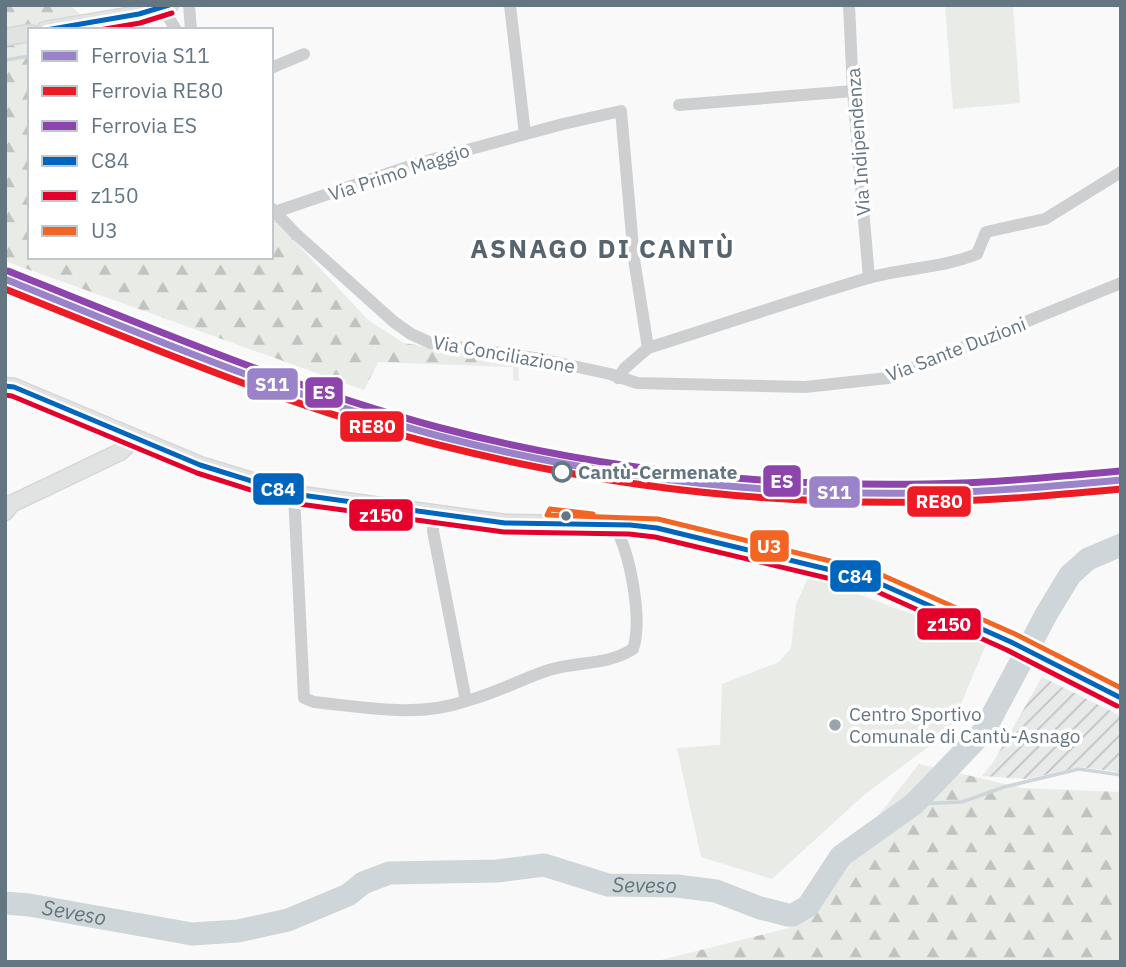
<svg xmlns="http://www.w3.org/2000/svg" width="1126" height="967" font-family="'IBM Plex Sans',sans-serif">
<defs>
<pattern id="industrial-furrows" width="10" height="10" patternUnits="userSpaceOnUse" patternTransform="scale(1.75)"><rect width="10" height="10" fill="#e8e9e9"/><path d="M-1 1l2-2M0 10L10 0M9 11l2-2" fill="none" stroke="#c0c1c2"/></pattern>
<pattern id="forest-firs" width="22" height="20" patternUnits="userSpaceOnUse" patternTransform="scale(1.75)"><rect width="22" height="20" fill="#e8ebe6"/><path d="M5 1l3.5 6h-7zM16 11l3.5 6h-7z" fill="#c0c3c0"/></pattern>
</defs>
<rect width="100%" height="100%" fill="#f9f9f9"/>
<!-- industrial -->
<polygon fill="url(#industrial-furrows)" points="1042,677 1121,716 1120,772 1081,767 1027,779 982,776 994,761"/>
<!-- forest -->
<g fill="url(#forest-firs)">
<polygon points="5,5 70,5 97,30 30,30 30,257 271,257 271,221 277,222 368,320 404,343 514,361 518,363 519,381 513,380 513,367 378,362 364,390 5,261"/>
<polygon points="919,764 1022,788 1121,792 1121,962 653,962 789,928"/>
</g>
<!-- garden -->
<g fill="#e8ebe6">
<polygon points="945,5 1013,5 1020,103 953,109"/>
<polygon points="809,576 987,642 956,716 944,735 864,795 772,879 701,857 677,748 720,745 722,684 779,662 791,648 796,604"/>
</g>
<g fill="none" stroke-linecap="round" stroke-linejoin="round">
<!-- stream -->
<g stroke="#ced6d9" stroke-width="3.5">
<polyline points="5,60 30,56"/>
<polyline points="914,804 962,802 1004,787 1079,769 1121,775"/>
</g>
<!-- river -->
<path stroke="#ced6d9" stroke-width="23" id="s1" d="M5,903L29,905L192,934L238,931L288,920L348,895L363,883L389,873L497,871L544,865L608,885L677,886L716,891L760,908L788,915H793L808,906L841,856L914,804L984,731L1047,613L1070,575L1088,559L1121,545"/>
<defs>
<g id="secondary">
<polyline points="45,30 139,14 170,5"/>
<polyline points="5,37 30,33"/>
<polyline points="5,386 14,387 200,465 294,494 505,523 630,525 657,528 872,580 1011,642 1121,698"/>
<polyline points="5,512 11,504 120,452 135,438"/>
</g>
</defs>
<!-- secondary casing -->
<use href="#secondary" stroke="#d5d6d7" stroke-width="19"/>
<!-- street -->
<g stroke="#cecfd0" stroke-width="12">
<polyline points="189,5 191,30"/>
<polyline points="510,5 525,134"/>
<polyline points="849,5 853,91 869,278"/>
<polyline points="163,8 176,30"/>
<polyline points="116,17 136,30"/>
<polyline points="271,68 304,54"/>
<polyline points="679,105 853,91"/>
<polyline points="271,208 296,234 394,322 411,334 431,343 541,359 610,374 637,383 805,387 888,378 1121,283"/>
<polyline points="275,212 419,163 563,124 621,111 634,259 648,348 625,368 618,378"/>
<path d="M648,348C721,325 794,300 868,278C904,268 942,268 977,254L986,232L1045,219L1121,172"/>
<path d="M294,494L304,698L314,702C364,707 418,718 466,701L433,531L434,514"/>
<path d="M466,701C495,694 521,679 549,670C578,661 606,666 633,649C643,619 630,552 614,525"/>
</g>
<!-- secondary -->
<use href="#secondary" stroke="#e1e2e2" stroke-width="16"/>
<defs>
<g id="bus-1">
<polyline points="46,30 139,14 169,5"/>
<polyline points="5,386 14,387 200,465 294,494 505,523 630,525 657,528 872,580 1011,642 1121,698"/>
</g>
<g id="bus-2">
<polyline points="99,30 140,23 172,13"/>
<polyline points="5,395 12,396 197,473 292,503 504,532 629,534 655,537 869,588 1007,650 1117,706"/>
</g>
<polyline id="bus-3" points="593,514 550,509 547,515 658,519 875,572 1015,634 1121,688"/>
</defs>
<!-- bus-1 casing -->
<use href="#bus-1" stroke="#fff" stroke-width="10"/>
<!-- bus-2 casing -->
<use href="#bus-2" stroke="#fff" stroke-width="10"/>
<!-- bus-3 casing -->
<use href="#bus-3" stroke="#fff" stroke-width="10"/>
<!-- bus-1 -->
<use href="#bus-1" stroke="#0065bd" stroke-width="5"/>
<!-- bus-2 -->
<use href="#bus-2" stroke="#e4002b" stroke-width="5"/>
<!-- bus-3 -->
<use href="#bus-3" stroke="#f26522" stroke-width="5"/>
<defs>
<path id="rail-1" d="M5,279C148,337 290,397 439,436C597,477 762,496 925,493C990,492 1056,486 1121,480"/>
<path id="rail-2" d="M5,289C148,346 290,408 439,445C598,485 761,505 925,502C991,501 1056,495 1121,489"/>
<path id="rail-3" d="M8,271C151,328 292,388 441,428C598,469 763,487 925,484C990,483 1055,477 1120,471"/>
</defs>
<!-- rail-1 casing -->
<use href="#rail-1" stroke="#fff" stroke-width="12"/>
<!-- rail-2 casing -->
<use href="#rail-2" stroke="#fff" stroke-width="12"/>
<!-- rail-3 casing -->
<use href="#rail-3" stroke="#fff" stroke-width="12"/>
<!-- rail-1 -->
<use href="#rail-1" stroke="#9a83c9" stroke-width="7"/>
<!-- rail-2 -->
<use href="#rail-2" stroke="#ed1c24" stroke-width="7"/>
<!-- rail-3 -->
<use href="#rail-3" stroke="#8e44ad" stroke-width="7"/>
</g>
<!-- markers -->
<circle fill="#fff" stroke="#657683" stroke-width="3.5" cx="562" cy="472" r="9"/>
<circle fill="#657683" stroke="#fff" stroke-width="2.5" cx="566" cy="516" r="6"/>
<circle fill="#99a4ac" stroke="#fff" stroke-width="2.5" cx="835" cy="725" r="7"/>
<g text-anchor="middle" stroke-width="7" stroke-linejoin="round" paint-order="stroke">
<!-- street labels -->
<g font-size="19" fill="#657683" stroke="#fff">
<text transform="translate(858 142) rotate(-94)" y="7">Via Indipendenza</text>
<text transform="translate(399 172) rotate(-18)" y="7">Via Primo Maggio</text>
<text transform="translate(956 349) rotate(-21)" y="7">Via Sante Duzioni</text>
<text transform="translate(504 354) rotate(10)" y="7">Via Conciliazione</text>
</g>
<!-- stop labels -->
<g font-size="19" font-weight="bold" fill="#657683" stroke="#fff" text-anchor="start">
<text x="578" y="479">Cantù-Cermenate</text>
</g>
<!-- poi labels -->
<g font-size="19" fill="#657683" stroke="#fff" text-anchor="start">
<text x="849" y="721">Centro Sportivo<tspan x="849" dy="22">Comunale di Cantù-Asnago</tspan></text>
</g>
<!-- water labels -->
<g font-size="21" font-style="italic" fill="#60757c" stroke="#fff">
<text dy="7" stroke="none"><textPath href="#s1" startOffset="658">Seveso</textPath></text>
<text dy="7" stroke="none"><textPath href="#s1" startOffset="70">Seveso</textPath></text>
</g>
<!-- district labels -->
<g font-size="26" font-weight="bold" letter-spacing="2" fill="#57646e" stroke="#fff">
<text x="603" y="258">ASNAGO DI CANTÙ</text>
</g>
</g>
<g stroke="#fff" stroke-width="2.5">
<rect x="246" y="367" width="53" height="34" rx="7" fill="#9a83c9"/>
<rect x="304" y="376" width="40" height="33" rx="7" fill="#8e44ad"/>
<rect x="339" y="410" width="66" height="33" rx="7" fill="#ed1c24"/>
<rect x="762" y="464" width="40" height="34" rx="7" fill="#8e44ad"/>
<rect x="252" y="472" width="53" height="34" rx="7" fill="#0065bd"/>
<rect x="808" y="475" width="53" height="34" rx="7" fill="#9a83c9"/>
<rect x="906" y="485" width="66" height="33" rx="7" fill="#ed1c24"/>
<rect x="348" y="498" width="66" height="34" rx="7" fill="#e4002b"/>
<rect x="749" y="529" width="41" height="34" rx="7" fill="#f26522"/>
<rect x="829" y="559" width="53" height="34" rx="7" fill="#0065bd"/>
<rect x="916" y="607" width="66" height="34" rx="7" fill="#e4002b"/>
</g>
<g font-size="19" text-anchor="middle" font-weight="bold" fill="#fff">
<text x="272" y="391">S11</text>
<text x="324" y="399">ES</text>
<text x="372" y="433">RE80</text>
<text x="782" y="488">ES</text>
<text x="278" y="496">C84</text>
<text x="834" y="499">S11</text>
<text x="939" y="508">RE80</text>
<text x="381" y="522">z150</text>
<text x="769" y="553">U3</text>
<text x="855" y="583">C84</text>
<text x="949" y="631">z150</text>
</g>
<!-- border -->
<rect width="1126" height="967" fill="none" stroke="#657683" stroke-width="14"/>
<!-- legend -->
<rect x="28" y="28" width="245" height="231" fill="#ffffff" stroke="#c1c8cd" stroke-width="2"/>
<rect x="42" y="51" width="35" height="10" fill="#9a83c9" stroke="#c1c8cd" stroke-width="2"/>
<text x="91" y="63" font-size="21" fill="#657683">Ferrovia S11</text>
<rect x="42" y="86" width="35" height="10" fill="#ed1c24" stroke="#c1c8cd" stroke-width="2"/>
<text x="91" y="98" font-size="21" fill="#657683">Ferrovia RE80</text>
<rect x="42" y="121" width="35" height="10" fill="#8e44ad" stroke="#c1c8cd" stroke-width="2"/>
<text x="91" y="133" font-size="21" fill="#657683">Ferrovia ES</text>
<rect x="42" y="156" width="35" height="10" fill="#0065bd" stroke="#c1c8cd" stroke-width="2"/>
<text x="91" y="168" font-size="21" fill="#657683">C84</text>
<rect x="42" y="191" width="35" height="10" fill="#e4002b" stroke="#c1c8cd" stroke-width="2"/>
<text x="91" y="203" font-size="21" fill="#657683">z150</text>
<rect x="42" y="226" width="35" height="10" fill="#f26522" stroke="#c1c8cd" stroke-width="2"/>
<text x="91" y="238" font-size="21" fill="#657683">U3</text>
</svg>
